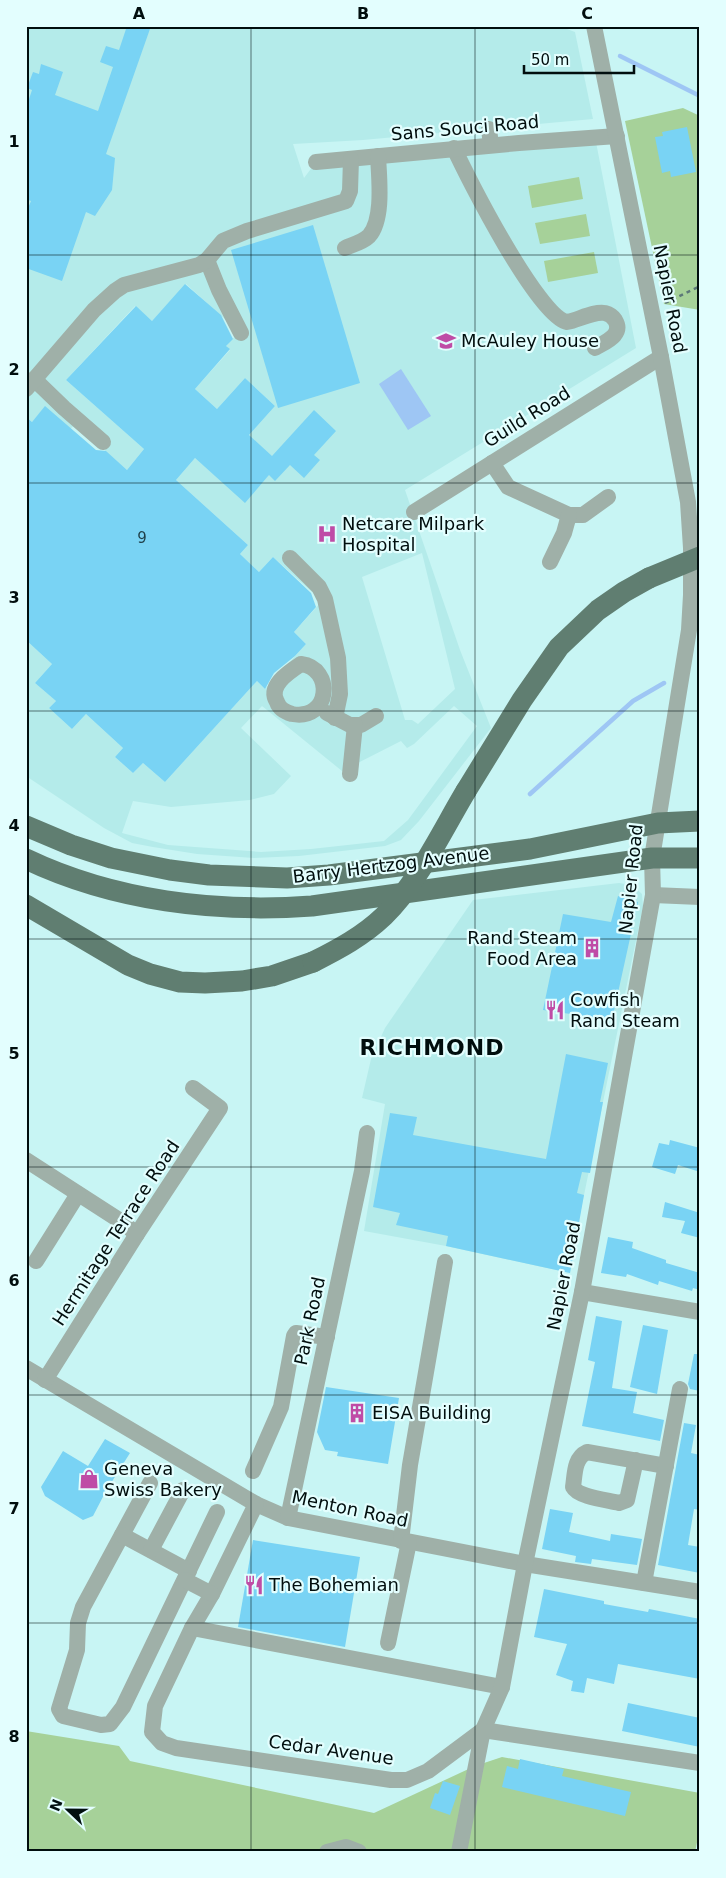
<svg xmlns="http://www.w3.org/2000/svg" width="726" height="1878" font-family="'DejaVu Sans',sans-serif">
<rect width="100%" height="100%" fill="#c8f5f4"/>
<!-- built -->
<g fill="#b4ebea" fill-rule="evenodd">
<path d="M26,26H559L575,32L593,119L363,140L293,144L304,178L316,162L595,137L636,348L405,490L460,650L491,728L419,821L401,840L385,846L299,856L254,858L197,854L153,847L132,843L104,828L26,776V640L52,664L35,683L56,701L49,708L72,729L86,714L123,748L115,757L133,773L143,763L165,782L257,681L265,689L306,644L294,632L322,601L273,557L259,572L240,554L248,545L176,480L195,458L245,502L268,476L249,435L275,406L245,378L217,409L195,389L230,350L226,346L239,332L186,284L152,321L135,306L66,380L144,449L127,470L75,424L53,449L45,407L32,422L26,417ZM422,553L455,689L418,724L412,720H405L362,577ZM262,706L342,771L401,741L407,748L414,744L454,706L477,726L408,820L384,841L311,849L261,852L168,845L122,833L133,801L171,807L250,800L274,794L291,776L241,728Z"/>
<polygon points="619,883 632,885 642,894 643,906 573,1249 570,1273 446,1246 364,1231 385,1104 362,1098 371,1059 385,1028 473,900"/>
</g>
<!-- green -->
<g fill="#a6d199">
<polygon points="683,108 700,116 700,310 664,304 625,121"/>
<polygon points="579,177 583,199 532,208 528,186"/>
<polygon points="586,214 590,236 540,244 535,223"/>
<polygon points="594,252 598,273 548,282 544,261"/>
<polygon points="26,1731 119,1746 130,1761 374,1813 475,1766 502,1757 700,1793 700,1828 695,1852 26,1852"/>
</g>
<!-- water -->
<polygon fill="#9ec6f4" points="401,369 431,416 408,430 379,384"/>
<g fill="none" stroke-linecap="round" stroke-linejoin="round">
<!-- stream -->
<g stroke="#9ec6f4" stroke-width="4.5">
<polyline points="620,56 700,96"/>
<polyline points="530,794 633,701 664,683"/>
</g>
</g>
<!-- building -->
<g fill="#79d3f4">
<polygon points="127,26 151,26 106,154 115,158 112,190 95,216 86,212 62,281 26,268 26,213 31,201 26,199 26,108 32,90 27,88 33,72 39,74 41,64 63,72 55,95 98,111 113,67 100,62 106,46 119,50"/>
<polygon points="687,127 696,172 671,177 670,171 662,173 655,137 663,136 662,132"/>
<polygon points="313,225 360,383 278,408 231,250"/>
<polygon points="185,284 221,315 233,339 226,346 230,349 195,389 217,409 245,378 275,406 249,435 272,456 314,410 336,431 314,455 320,460 304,478 290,465 275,481 269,475 245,503 195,458 176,480 248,545 240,554 259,572 273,557 311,593 316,607 294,632 306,644 295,656 274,673 265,689 257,681 165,782 143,763 133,773 115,757 123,748 86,714 72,729 49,708 56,701 35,683 52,664 26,640 26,417 32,422 45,406 96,450 106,451 127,470 144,449 66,380 136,306 152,321"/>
<polygon points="618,896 638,902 612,1020 543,1010 563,914 611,922"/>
<polygon points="566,1054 608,1063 600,1102 603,1102 590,1173 582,1172 577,1193 584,1195 570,1273 446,1246 448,1236 396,1225 400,1213 373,1207 390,1113 417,1117 413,1135 546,1159"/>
<polygon points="670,1140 700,1148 700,1172 678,1165 675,1174 652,1167 659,1143 669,1145"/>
<polygon points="665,1202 700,1213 700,1238 681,1233 685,1221 662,1217"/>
<polygon points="608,1237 633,1242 632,1248 666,1260 666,1263 700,1273 700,1290 693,1288 692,1291 659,1281 658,1285 627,1274 626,1277 601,1273"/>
<polygon points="596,1316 622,1321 612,1388 637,1392 633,1413 664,1420 660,1441 582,1426 595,1362 588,1360"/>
<polygon points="643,1325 668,1330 657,1394 630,1387"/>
<polygon points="694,1354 700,1354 700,1391 690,1389 688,1384"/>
<polygon points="326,1387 399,1398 388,1464 337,1456 338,1452 325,1450 317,1432"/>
<polygon points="684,1423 696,1425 691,1453 700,1455 700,1510 694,1509 688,1545 700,1547 700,1573 658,1565"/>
<polygon points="105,1439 130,1453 106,1491 93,1516 83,1520 45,1496 41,1487 63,1451 88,1466"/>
<polygon points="550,1509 573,1513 569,1532 610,1541 611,1534 642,1539 637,1565 592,1559 591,1564 575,1562 576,1556 542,1549"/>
<polygon points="253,1540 360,1557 345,1647 238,1627"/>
<polygon points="544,1589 604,1601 604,1604 648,1612 649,1609 700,1619 700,1679 618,1664 614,1684 587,1678 584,1693 571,1691 573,1681 556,1675 567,1644 534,1637"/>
<polygon points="628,1703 700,1718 700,1747 622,1731"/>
<polygon points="520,1759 564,1769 562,1776 631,1792 625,1816 502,1787 507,1766 518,1769"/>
<polygon points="443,1781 460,1786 450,1815 430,1808 435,1793 438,1794"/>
</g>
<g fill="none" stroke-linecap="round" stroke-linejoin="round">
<!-- path -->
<polyline stroke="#5c7878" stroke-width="2.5" stroke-dasharray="4 4" stroke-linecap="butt" points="665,303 700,286"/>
<!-- minor -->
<g stroke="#9fb0a8" stroke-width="16">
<polyline points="489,129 491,145"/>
<path d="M454,148C467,177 539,318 567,322C578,320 594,311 605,313C609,314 613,317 615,320C624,335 605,342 595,348"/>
<polyline points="316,162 519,143 617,136"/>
<path d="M345,248C352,245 363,242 369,236C384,219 379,178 378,156"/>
<polyline points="207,260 219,290 241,333"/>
<polyline points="34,379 64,408 103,442"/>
<polyline points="26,389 94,310 115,291 124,285 199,265 207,260 223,241 247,231 346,201 350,191 351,159"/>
<polyline points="492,463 508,487 569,515 583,515 608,497"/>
<polyline points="414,512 661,357"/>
<polyline points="290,558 319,587 325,599 338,658 340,694 335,718"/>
<polyline points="550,562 564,533 569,515"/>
<path d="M301,664C334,668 331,721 292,714C285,712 279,708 277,702C267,686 289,672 301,664Z"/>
<polyline points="327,713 350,725 361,725 376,716"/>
<polyline points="350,774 355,725"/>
<polyline points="653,895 700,897"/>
<polyline points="26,1160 119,1220 137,1234"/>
<polyline points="36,1261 78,1194"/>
<polyline points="582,1292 700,1312"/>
<polyline points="26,1368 256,1504 288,1518 525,1564 700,1592"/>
<polyline points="45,1380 137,1234 220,1108 193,1088"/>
<path d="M636,1460L627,1500L619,1503C607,1500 578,1497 573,1487C575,1474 574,1458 587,1452L666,1466"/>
<polyline points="253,1471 281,1407 294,1336 296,1333 327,1337"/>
<polyline points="150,1483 83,1607 78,1623 77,1650 59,1709 63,1716 101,1725 110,1724 123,1707 217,1512"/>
<polyline points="256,1504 212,1594 192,1628 155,1706 152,1732 162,1743 176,1748 391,1780 407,1780 428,1771 483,1730 700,1763"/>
<polyline points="288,1518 362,1171 367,1133"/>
<polyline points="122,1535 189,1571"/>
<polyline points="401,1541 410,1465 445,1262"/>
<polyline points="151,1550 183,1490"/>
<polyline points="185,1580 212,1594"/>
<polyline points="644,1583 680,1389"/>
<polyline points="192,1628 502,1687"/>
<polyline points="388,1643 409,1542"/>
<polyline points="327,1852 346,1847 359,1852"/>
<polyline points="459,1852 483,1730 502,1687 525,1564 582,1292 653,895 652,858 689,630 691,595 691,548 688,502 661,357 594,26"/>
</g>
<!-- major -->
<g stroke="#607e71" stroke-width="21">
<polyline points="466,791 522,700 559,647 598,610 624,592 649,578"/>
<polyline points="26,826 71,845 111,858 170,870 209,875 287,878 329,875 530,849 658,823 700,821"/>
<path d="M26,859C114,901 216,913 312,906L652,858H700"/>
<polyline points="26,905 128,965 150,974 180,982 205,983 242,981 272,976 313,962"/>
</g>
<!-- major-bridge -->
<g stroke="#607e71" stroke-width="21">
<polyline points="649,578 700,557"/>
<path d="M313,962C339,949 363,936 384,916C417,884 442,831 466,791"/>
</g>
</g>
<!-- grid -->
<path fill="none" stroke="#010e0e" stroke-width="1" stroke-opacity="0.55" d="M251,26V1852M475,26V1852M26,255H700M26,483H700M26,711H700M26,939H700M26,1167H700M26,1395H700M26,1623H700"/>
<!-- icons -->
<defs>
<symbol id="school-bare" viewBox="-9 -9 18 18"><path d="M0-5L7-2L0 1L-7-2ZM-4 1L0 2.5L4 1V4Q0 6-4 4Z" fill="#bf4ca6" stroke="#e3fefe" stroke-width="2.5" paint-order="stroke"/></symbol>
<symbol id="hospital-bare" viewBox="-9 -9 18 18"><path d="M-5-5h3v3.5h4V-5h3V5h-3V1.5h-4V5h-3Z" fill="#bf4ca6" stroke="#e3fefe" stroke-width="2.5" paint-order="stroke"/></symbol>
<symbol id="building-bare" viewBox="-9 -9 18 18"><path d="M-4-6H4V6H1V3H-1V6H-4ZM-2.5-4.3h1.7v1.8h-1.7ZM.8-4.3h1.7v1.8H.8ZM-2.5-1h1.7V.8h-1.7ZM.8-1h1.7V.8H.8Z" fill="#bf4ca6" stroke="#e3fefe" stroke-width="2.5" paint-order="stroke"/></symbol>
<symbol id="restaurant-bare" viewBox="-9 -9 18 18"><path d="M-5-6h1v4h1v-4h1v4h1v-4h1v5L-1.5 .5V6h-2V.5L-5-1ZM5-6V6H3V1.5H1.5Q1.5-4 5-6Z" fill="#bf4ca6" stroke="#e3fefe" stroke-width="2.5" paint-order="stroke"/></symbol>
<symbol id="shop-bare" viewBox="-9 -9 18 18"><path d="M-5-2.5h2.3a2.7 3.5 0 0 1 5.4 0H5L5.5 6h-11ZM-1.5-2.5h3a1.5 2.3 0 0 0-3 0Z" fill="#bf4ca6" stroke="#e3fefe" stroke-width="2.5" paint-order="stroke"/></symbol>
</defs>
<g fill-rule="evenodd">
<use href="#school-bare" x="432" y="327" width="28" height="28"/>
<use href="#hospital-bare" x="313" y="520" width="28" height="28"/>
<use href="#building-bare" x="578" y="934" width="28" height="28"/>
<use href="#restaurant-bare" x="541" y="996" width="28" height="28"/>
<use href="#building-bare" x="343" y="1399" width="28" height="28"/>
<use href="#shop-bare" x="75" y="1465" width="28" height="28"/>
<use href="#restaurant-bare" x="240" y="1571" width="28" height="28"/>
</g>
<g text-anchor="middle" stroke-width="4.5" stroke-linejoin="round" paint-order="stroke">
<!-- number labels -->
<g font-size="15" fill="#1f3f48">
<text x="142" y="543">9</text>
</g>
<!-- street labels -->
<g font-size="18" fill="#010e0e" stroke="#e3fefe">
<text transform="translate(465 128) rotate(-5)" y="6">Sans Souci Road</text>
<text transform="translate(670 299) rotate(79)" y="6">Napier Road</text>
<text transform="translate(527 417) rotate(-32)" y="6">Guild Road</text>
<text transform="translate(391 865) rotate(-7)" y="6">Barry Hertzog Avenue</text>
<text transform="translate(631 879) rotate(-84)" y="6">Napier Road</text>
<text transform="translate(116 1233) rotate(-57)" y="6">Hermitage Terrace Road</text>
<text transform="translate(564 1276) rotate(-79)" y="6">Napier Road</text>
<text transform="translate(310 1321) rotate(-78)" y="6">Park Road</text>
<text transform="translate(350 1509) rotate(12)" y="6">Menton Road</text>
<text transform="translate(331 1750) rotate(8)" y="6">Cedar Avenue</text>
</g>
<!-- poi labels -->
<g font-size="18" fill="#010e0e" stroke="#e3fefe" text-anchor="start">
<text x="461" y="347">McAuley House</text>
<text x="342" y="530">Netcare Milpark<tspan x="342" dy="21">Hospital</tspan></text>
<text x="577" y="944" text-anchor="end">Rand Steam<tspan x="577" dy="21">Food Area</tspan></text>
<text x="570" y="1006">Cowfish<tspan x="570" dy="21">Rand Steam</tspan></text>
<text x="372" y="1419">EISA Building</text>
<text x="104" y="1475">Geneva<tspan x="104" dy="21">Swiss Bakery</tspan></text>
<text x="269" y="1591">The Bohemian</text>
</g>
<!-- district labels -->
<g font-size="22" font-weight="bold" letter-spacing="1" fill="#010e0e" stroke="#e3fefe">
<text x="432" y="1055">RICHMOND</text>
</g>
</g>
<!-- border -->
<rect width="726" height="1878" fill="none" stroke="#e3fefe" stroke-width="55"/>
<!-- north arrow -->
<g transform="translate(68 1810) rotate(292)" stroke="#e3fefe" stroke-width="4" paint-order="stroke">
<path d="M0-4L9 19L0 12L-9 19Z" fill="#010e0e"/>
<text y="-8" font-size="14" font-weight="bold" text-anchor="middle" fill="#010e0e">N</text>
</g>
<!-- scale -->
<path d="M524 65v8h110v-8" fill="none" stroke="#010e0e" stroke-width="2.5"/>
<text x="531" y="65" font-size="15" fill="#010e0e" stroke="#e3fefe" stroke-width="4" paint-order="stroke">50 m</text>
<rect x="28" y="28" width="670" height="1822" fill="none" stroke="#010e0e" stroke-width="2"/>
<g font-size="16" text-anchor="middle" font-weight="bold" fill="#010e0e">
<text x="139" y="19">A</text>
<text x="363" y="19">B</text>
<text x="587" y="19">C</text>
<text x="14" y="147">1</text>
<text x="14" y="375">2</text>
<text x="14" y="603">3</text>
<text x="14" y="831">4</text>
<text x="14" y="1059">5</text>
<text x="14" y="1286">6</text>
<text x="14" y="1514">7</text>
<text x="14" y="1742">8</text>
</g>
</svg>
